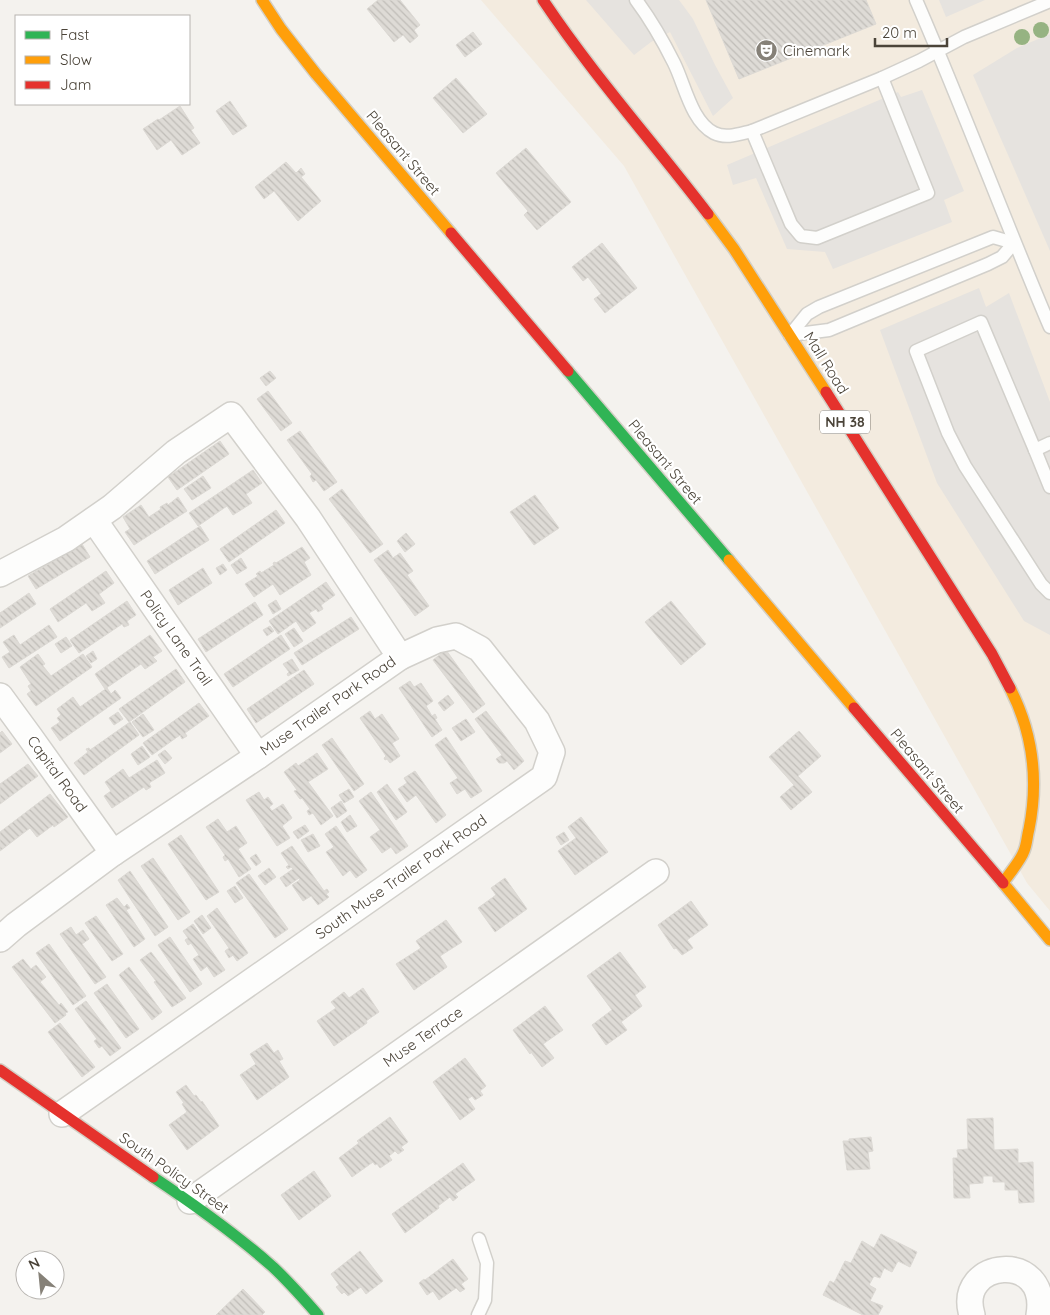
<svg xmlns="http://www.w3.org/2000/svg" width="1050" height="1315" font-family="Quicksand,sans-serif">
<defs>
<pattern id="building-back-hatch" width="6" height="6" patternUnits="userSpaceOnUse" patternTransform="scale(1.25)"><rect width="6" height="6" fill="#dedbd6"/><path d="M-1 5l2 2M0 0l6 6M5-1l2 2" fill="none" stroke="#c0bdb8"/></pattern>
</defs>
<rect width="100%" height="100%" fill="#f4f2ee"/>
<!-- commercial -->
<polygon fill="#f3ebdf" points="481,0 1050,0 1050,911 1027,883 624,166"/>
<!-- parking -->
<g fill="#e6e3df">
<polygon points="586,0 679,0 693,19 715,65 733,98 713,116 670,32 651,42 634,55"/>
<polygon points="939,0 985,0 946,17"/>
<polygon points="1050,34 1050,251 973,75 1017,48"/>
<polygon points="922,90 964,191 944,200 952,222 833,269 825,252 787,249 756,178 733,185 727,165 898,92 901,97"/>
<polygon points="979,288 986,307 1009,293 1050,402 1050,635 1024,621 937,483 880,330"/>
</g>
<!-- building -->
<g fill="url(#building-back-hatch)" stroke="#dcd9d4">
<polygon points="378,0 400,0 420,25 414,30 418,36 410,43 403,35 394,42 367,9"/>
<polygon points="706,0 866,0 876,24 739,79"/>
<polygon points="473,32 482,44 465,57 456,45"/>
<polygon points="456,78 487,114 463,133 433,98"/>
<polygon points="230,101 247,126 233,135 216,111"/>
<polygon points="180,106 194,128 191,130 200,143 182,155 171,140 157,150 143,129 158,119 159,120"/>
<polygon points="526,148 571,202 537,230 524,215 528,211 496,173"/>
<polygon points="286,162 296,173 301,168 305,174 301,177 321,201 298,221 274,191 264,199 255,187"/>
<polygon points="602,243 637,288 605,313 594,299 601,294 588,277 583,281 572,267"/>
<polygon points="270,371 276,378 266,386 260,378"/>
<polygon points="268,391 292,423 281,431 257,399"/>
<polygon points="300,431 337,482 324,491 316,480 313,482 310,476 312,474 287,440"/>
<polygon points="220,441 229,454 177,490 168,477"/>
<polygon points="253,470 262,483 246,494 252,503 233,515 227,506 198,526 189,513"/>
<polygon points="203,476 211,488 192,500 184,489"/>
<polygon points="342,489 383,544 370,553 329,499"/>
<polygon points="535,495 559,528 534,545 510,512"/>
<polygon points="178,497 187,511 134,545 125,532 130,529 123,517 141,505 149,517 161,509 160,507 167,503 168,505"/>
<polygon points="276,510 285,523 229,562 220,549"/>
<polygon points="200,526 209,540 155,574 147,561"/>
<polygon points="406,533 415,544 405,552 397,541"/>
<polygon points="82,544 90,557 36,589 28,576"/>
<polygon points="302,547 310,558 304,562 311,575 280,595 273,584 254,597 245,584 258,576 256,574 260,571 261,573 274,565 273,563 275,562 276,563"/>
<polygon points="388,550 393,558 400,553 413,571 407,575 429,606 415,616 374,560"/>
<polygon points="241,558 247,568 237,574 231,565"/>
<polygon points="223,564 227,570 220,575 216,568"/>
<polygon points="203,568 212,583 178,605 169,590"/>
<polygon points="106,571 114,583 99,594 105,603 92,611 86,603 58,622 50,609"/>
<polygon points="326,582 335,595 321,605 323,609 318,612 316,609 309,613 316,623 303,632 296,621 278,634 269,621"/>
<polygon points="29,593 36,604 0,628 0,613"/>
<polygon points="276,600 281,609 273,614 268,605"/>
<polygon points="127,601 136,615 127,621 129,625 124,627 122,624 79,653 70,640"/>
<polygon points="671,601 706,644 681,665 645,622"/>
<polygon points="255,602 263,615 206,652 198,639"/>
<polygon points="351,617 359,629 302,665 294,653"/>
<polygon points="49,625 57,637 9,668 2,657 10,652 3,642 14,635 20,645"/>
<polygon points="270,626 274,631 267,636 263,630"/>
<polygon points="294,628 303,641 294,647 285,634"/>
<polygon points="150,635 162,651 153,657 157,661 145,669 141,664 105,689 95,674"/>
<polygon points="281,635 290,649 233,687 224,674"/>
<polygon points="66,637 72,646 61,653 55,644"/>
<polygon points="446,650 485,704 473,713 433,660"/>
<polygon points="93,651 97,659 91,663 86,656"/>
<polygon points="38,654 45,664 43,665 43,666 51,676 83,654 92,667 36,706 27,694 31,691 28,686 31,684 20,667"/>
<polygon points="292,659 299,670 288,676 287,674 289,672 283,664"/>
<polygon points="176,669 185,682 129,722 119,709"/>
<polygon points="304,670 314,684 256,723 247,709"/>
<polygon points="410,681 414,687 421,683 433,701 426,706 432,716 435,714 437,718 435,719 442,730 432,737 399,688"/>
<polygon points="107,688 111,694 115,690 121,698 60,741 51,728 60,722 57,718 61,715 57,709 73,697 80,707"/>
<polygon points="448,695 454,703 444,711 438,703"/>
<polygon points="199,703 209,716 185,733 187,736 182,739 180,735 152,755 143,743"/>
<polygon points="370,711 375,719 382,714 399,739 392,743 400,756 390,763 387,759 385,760 384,758 386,756 360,718"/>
<polygon points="486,711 524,761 514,770 507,761 504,763 499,763 496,759 502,755 475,719"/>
<polygon points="118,712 123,719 114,725 109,718"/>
<polygon points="143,714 154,730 143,737 132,722"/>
<polygon points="466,719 475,732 461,741 452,728"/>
<polygon points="130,722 139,735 84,775 74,763 88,752 86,749 89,748 90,750 93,748"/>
<polygon points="2,731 12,744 0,753 0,733"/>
<polygon points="799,731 821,756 798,776 812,792 791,810 780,797 794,785 769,757"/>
<polygon points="446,737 482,791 471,798 465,789 457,794 450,783 458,778 435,745"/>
<polygon points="332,738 364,784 354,791 322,745"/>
<polygon points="142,746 150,757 138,765 131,754"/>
<polygon points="165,750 172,758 165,764 158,755"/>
<polygon points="317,753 328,769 308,782 333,816 321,825 313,813 309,815 307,811 310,809 302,798 300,799 294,791 297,790 284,772 296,763 298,766"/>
<polygon points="157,760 165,773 149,783 151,787 146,790 144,787 112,808 104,796 111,791 105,782 123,769 129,778"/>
<polygon points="28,764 38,776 0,804 0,784"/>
<polygon points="415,771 446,815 436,823 416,795 407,802 398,789 407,783 404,778"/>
<polygon points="387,784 407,812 396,820 377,792"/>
<polygon points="349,789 354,797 344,803 339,795"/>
<polygon points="259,792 264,800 268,797 273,804 269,807 272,811 283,804 292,818 282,826 290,838 277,846 246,800"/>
<polygon points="371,792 408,846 396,854 391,847 382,853 370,837 380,830 359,801"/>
<polygon points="50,794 68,817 54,827 53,825 37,837 30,828 0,851 0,832"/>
<polygon points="341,801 347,811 337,818 331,808"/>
<polygon points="350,815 357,826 347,832 341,822"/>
<polygon points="581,817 608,852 575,875 558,851 576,838 568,827"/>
<polygon points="218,819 227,832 236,826 247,843 238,849 251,869 239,877 228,859 225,861 223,857 225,855 206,827"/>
<polygon points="305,825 309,831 298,839 293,832"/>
<polygon points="336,826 367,870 356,878 350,870 343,876 326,852 334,847 325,834"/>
<polygon points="564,832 569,840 561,845 556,837"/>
<polygon points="313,834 320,846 308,852 301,840"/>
<polygon points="181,835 219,892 206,900 168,844"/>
<polygon points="292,846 324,891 327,889 329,892 326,894 329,897 318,905 311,896 303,901 292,885 300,880 299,878 286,887 280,878 293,869 291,867 288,869 286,867 289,865 281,853"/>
<polygon points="256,854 261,862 256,866 250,858"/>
<polygon points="153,858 190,912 178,920 141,866"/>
<polygon points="269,868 276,877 265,885 258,876"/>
<polygon points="130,871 168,927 155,936 118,880"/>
<polygon points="249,874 288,929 275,938 236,883"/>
<polygon points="505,878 527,909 495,932 478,908 496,895 491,888"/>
<polygon points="235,886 243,898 235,903 227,891"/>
<polygon points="117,898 124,907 127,904 130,908 126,910 145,939 134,947 106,905"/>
<polygon points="691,901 708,925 687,940 693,948 682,955 676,948 674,949 658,925"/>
<polygon points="217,908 248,953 237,961 233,955 229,958 225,951 229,948 207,916"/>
<polygon points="202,915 211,928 203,934 194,921"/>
<polygon points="96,916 123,954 112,961 85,923"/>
<polygon points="446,920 462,942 440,956 447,967 414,990 396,964 421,948 416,941"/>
<polygon points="193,924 225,970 214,977 207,966 201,971 193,959 199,955 191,943 188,945 185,940 188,938 183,931"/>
<polygon points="71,927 76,935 83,930 89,939 82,944 106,977 95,984 60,934"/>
<polygon points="170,937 202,984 190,992 158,945"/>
<polygon points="49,944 86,996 73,1005 36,953"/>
<polygon points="151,952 186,998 172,1007 154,982 156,981 140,960"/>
<polygon points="620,952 646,987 635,995 642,1006 621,1022 627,1030 606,1045 592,1025 612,1010 587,976"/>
<polygon points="23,959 31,969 36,965 46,977 40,982 59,1005 61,1003 68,1012 65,1013 66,1015 55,1023 12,967"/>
<polygon points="129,967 162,1012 152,1020 119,975"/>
<polygon points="107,984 139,1029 126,1038 94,993"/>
<polygon points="363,988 379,1012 366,1021 367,1023 334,1046 317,1021 336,1008 331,1002 344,992 349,998"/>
<polygon points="86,1001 121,1048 110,1056 102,1046 99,1048 94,1041 97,1039 75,1009"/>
<polygon points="545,1006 563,1030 543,1044 554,1058 542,1067 531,1052 530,1054 513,1030"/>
<polygon points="60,1023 95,1067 82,1077 48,1032"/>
<polygon points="267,1043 274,1053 278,1050 283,1059 279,1061 289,1077 257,1100 240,1075 256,1064 250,1054"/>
<polygon points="465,1058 486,1086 480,1091 483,1095 475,1100 472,1096 468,1099 475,1109 460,1120 433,1082"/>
<polygon points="186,1085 194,1096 196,1095 201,1102 202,1101 219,1126 187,1150 169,1125 187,1112 182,1104 184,1103 176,1092"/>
<polygon points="390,1117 408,1142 401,1147 404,1150 398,1154 395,1151 389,1156 392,1160 380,1168 377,1164 375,1165 373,1162 352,1177 339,1158 359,1143 357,1141"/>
<polygon points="993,1118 994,1150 1018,1149 1018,1163 1033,1162 1034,1202 1019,1203 1018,1190 1005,1190 1005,1182 993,1182 993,1176 983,1176 983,1183 969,1184 970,1198 954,1198 953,1158 958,1158 957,1150 968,1149 967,1119"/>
<polygon points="871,1137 873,1151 868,1152 870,1169 847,1170 843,1141 849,1141 849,1139"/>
<polygon points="463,1163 475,1180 455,1194 458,1197 453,1201 450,1197 438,1206 439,1208 405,1233 392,1214"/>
<polygon points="314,1171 331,1196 299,1220 281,1195"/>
<polygon points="881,1234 917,1252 910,1267 898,1261 892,1272 884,1268 880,1278 874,1276 869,1285 876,1289 870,1301 883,1306 878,1315 863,1315 823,1295 830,1281 834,1283 845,1261 851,1263 862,1241 874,1248"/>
<polygon points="360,1251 383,1281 366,1294 361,1287 348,1296 344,1292 342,1294 336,1287 339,1285 331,1274"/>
<polygon points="453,1259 468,1279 461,1284 465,1289 460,1292 456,1288 439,1300 433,1291 427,1295 419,1283 424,1279 425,1280"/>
<polygon points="243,1289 265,1312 262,1315 216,1315"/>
</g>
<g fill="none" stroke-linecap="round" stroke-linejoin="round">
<defs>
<g id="lane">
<path d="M636,0C651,20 663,41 674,63C685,85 691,121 714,133C726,139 739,134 752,131L882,78L919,61L964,37L1050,1"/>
<path d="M916,0C963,108 1004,219 1050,327"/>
<polyline points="752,131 791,224 801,236 817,238 928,193 882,78"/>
<polyline points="790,335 807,314 819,307 993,237 1014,243"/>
<polyline points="790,335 829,330 988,264 1002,257 1014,243"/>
<polyline points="1050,443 1035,450 981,322 916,351 948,433 965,466 1041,584 1050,593"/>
<polyline points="1035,450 1050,487"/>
<polyline points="478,1315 485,1300 487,1263 479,1239"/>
</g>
<g id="street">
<polyline points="94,520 258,756"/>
<polyline points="0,574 66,539 112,507 176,452 231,415 308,518 400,657 258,756 113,853 16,925 0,939"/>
<polyline points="0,696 30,737 113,853"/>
<polyline points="62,1114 544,777 552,752 537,721 480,649 456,636 437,640 400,657"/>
<polyline points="190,1201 656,872"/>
<path d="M972,1315C955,1259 1050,1250 1039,1315"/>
</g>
<g id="fast">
<polyline points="568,371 729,560"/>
<path d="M153,1177C195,1205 236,1234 273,1267C289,1282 304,1299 318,1315"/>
</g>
<g id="slow">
<polyline points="262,0 281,29 316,74 451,233"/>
<polyline points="708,214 734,249 826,392"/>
<polyline points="729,560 854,708"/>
<path d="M1010,688C1033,733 1039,779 1029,829C1027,836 1027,844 1024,851C1021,860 1009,874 1003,883L1050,940"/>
</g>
<g id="jam">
<path d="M543,0C593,75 653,142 708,214"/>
<polyline points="451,233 568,371"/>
<polyline points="826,392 992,654 1010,688"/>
<polyline points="854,708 1003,883"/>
<polyline points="0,1070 153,1177"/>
</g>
</defs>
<!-- lane casing -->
<use href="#lane" stroke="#d2d0cb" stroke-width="15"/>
<!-- street casing -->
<use href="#street" stroke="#d2d0cb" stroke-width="28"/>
<!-- fast casing -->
<use href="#fast" stroke="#d3cfc5" stroke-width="14"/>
<!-- slow casing -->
<use href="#slow" stroke="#d3cfc5" stroke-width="14"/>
<!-- jam casing -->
<use href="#jam" stroke="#d3cfc5" stroke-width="14"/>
<!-- lane -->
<use href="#lane" stroke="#fdfdfc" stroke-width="12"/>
<!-- street -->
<use href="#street" stroke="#fdfdfc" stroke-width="25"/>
<!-- fast -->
<use href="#fast" stroke="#30b455" stroke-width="11"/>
<!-- slow -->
<use href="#slow" stroke="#ff9f0a" stroke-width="11"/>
<!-- jam -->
<use href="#jam" stroke="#e5322d" stroke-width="11"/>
</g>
<!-- trees -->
<g fill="#96b382">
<circle cx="1041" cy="30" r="8"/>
<circle cx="1022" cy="37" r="8"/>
</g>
<!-- icons -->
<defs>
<symbol id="theatre-disc" viewBox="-11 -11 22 22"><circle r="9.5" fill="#868178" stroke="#fff"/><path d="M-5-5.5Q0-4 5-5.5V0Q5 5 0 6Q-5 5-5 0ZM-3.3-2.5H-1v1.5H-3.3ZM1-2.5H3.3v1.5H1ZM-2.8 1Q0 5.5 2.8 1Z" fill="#fff"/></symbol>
</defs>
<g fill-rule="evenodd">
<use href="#theatre-disc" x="754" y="38" width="25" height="25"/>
</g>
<g text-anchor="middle" stroke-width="4.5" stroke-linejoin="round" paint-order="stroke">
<!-- shield labels -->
<rect fill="#fff" stroke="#817c74" stroke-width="1" x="820" y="410.5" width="50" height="23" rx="4"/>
<g font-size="14" font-weight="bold" fill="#4b4439">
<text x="845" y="427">NH 38</text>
</g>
<!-- poi labels -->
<g font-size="15" fill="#4b4439" stroke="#fff" text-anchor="start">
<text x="783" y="56">Cinemark</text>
</g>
<!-- street labels -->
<g font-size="15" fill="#4b4439" stroke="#fff">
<text transform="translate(403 153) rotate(50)" y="5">Pleasant Street</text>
<text transform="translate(826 363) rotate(58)" y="5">Mall Road</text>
<text transform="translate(665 462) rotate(50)" y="5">Pleasant Street</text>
<text transform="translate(176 638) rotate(55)" y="5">Policy Lane Trail</text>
<text transform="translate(328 706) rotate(-35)" y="5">Muse Trailer Park Road</text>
<text transform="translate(927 771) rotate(50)" y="5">Pleasant Street</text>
<text transform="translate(57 774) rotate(54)" y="5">Capital Road</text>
<text transform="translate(401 877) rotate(-35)" y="5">South Muse Trailer Park Road</text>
<text transform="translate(423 1037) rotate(-35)" y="5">Muse Terrace</text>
<text transform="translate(174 1173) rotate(35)" y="5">South Policy Street</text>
</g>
</g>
<!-- legend -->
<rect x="15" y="15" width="175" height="90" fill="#ffffff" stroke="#b7b4b0"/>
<rect x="25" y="31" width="25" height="8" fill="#30b455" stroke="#b7b4b0"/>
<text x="60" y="40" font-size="15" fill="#4b4439">Fast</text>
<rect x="25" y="56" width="25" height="8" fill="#ff9f0a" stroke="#b7b4b0"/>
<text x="60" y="65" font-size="15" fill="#4b4439">Slow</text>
<rect x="25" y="81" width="25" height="8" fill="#e5322d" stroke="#b7b4b0"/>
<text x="60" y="90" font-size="15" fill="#4b4439">Jam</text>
<!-- north arrow -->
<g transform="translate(40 1275) rotate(333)"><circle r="24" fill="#ffffff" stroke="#b7b4b0"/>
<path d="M0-4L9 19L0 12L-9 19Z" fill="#868178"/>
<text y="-8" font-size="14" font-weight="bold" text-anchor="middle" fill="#4b4439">N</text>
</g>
<!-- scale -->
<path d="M875 38v8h72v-8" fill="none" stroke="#4b4439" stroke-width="2.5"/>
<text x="882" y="38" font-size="15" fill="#4b4439" stroke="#ffffff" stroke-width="4" paint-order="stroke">20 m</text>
</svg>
